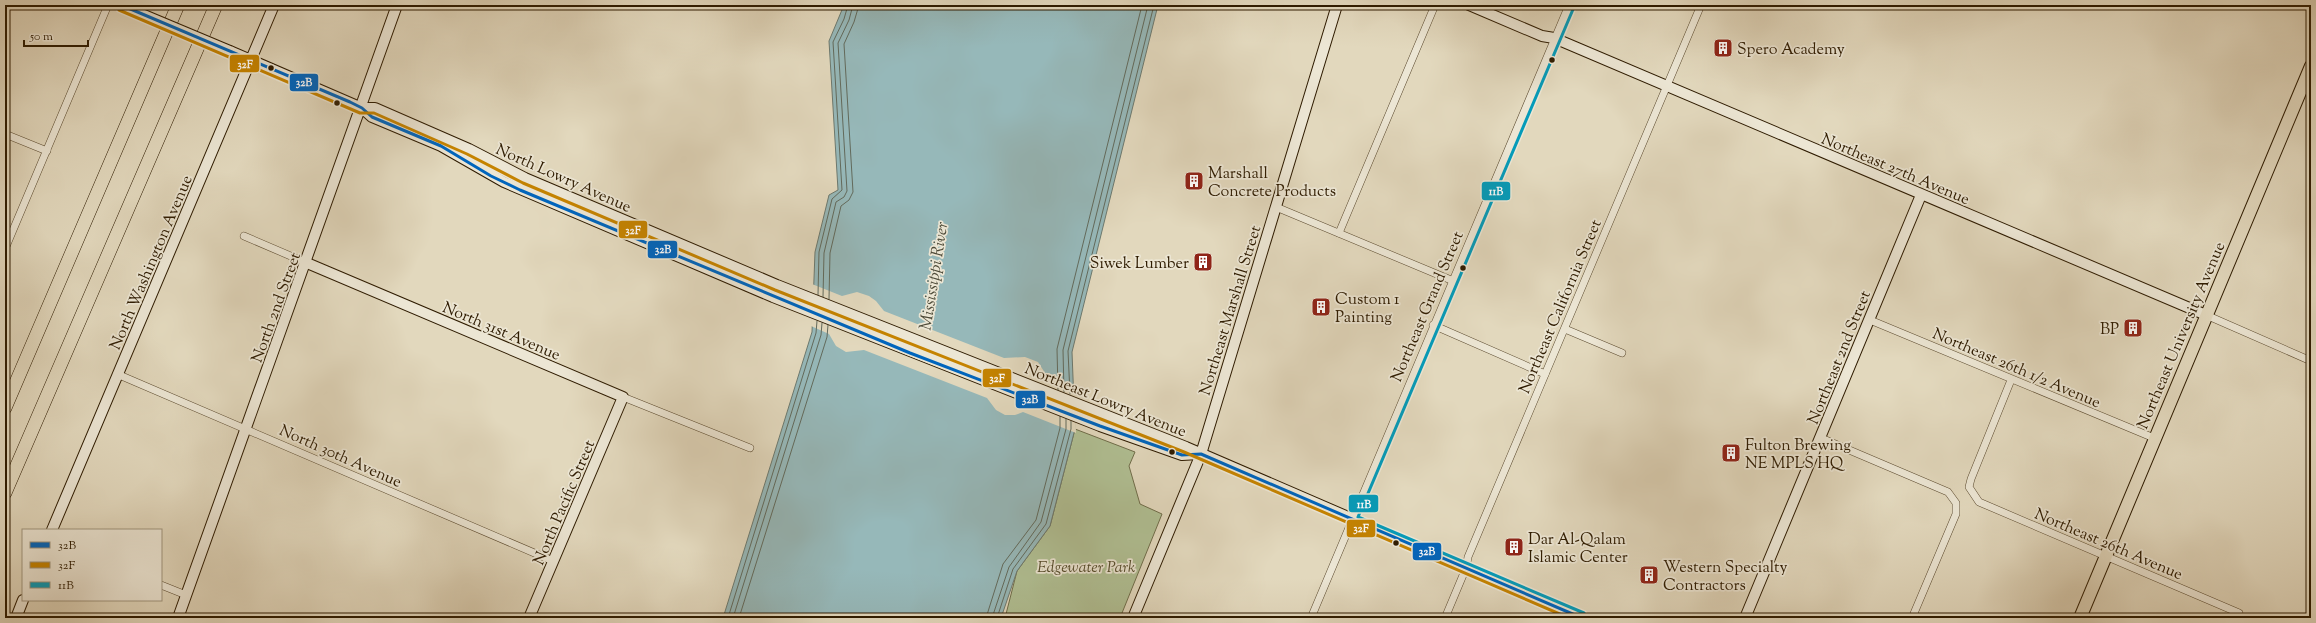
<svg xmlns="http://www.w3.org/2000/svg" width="2316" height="623" font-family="'Sorts Mill Goudy',serif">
<rect width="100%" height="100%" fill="#e2d8bd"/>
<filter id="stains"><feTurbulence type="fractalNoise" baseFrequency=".005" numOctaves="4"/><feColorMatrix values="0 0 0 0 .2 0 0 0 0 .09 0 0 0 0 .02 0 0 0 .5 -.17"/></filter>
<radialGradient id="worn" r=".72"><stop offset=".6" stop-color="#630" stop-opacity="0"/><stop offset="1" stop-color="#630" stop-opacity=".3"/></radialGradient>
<!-- green -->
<polygon fill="#b0bf93" stroke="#6f6d4a" points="1075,429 1135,452 1129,466 1140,504 1162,514 1120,618 1005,618 1017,571 1050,526"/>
<!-- water -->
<polygon fill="#96b8b9" stroke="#6c796f" points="844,5 1158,5 1072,352 1075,429 1050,526 1017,571 1001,618 723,618 812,332 815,252 829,195 838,190 829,41"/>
<!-- pier -->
<polygon fill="#e2d8bd" points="812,284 842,296 857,292 869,296 876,301 884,311 1004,358 1025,357 1038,362 1047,376 1075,389 1076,433 1023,412 1015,415 1005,415 996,410 987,398 864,350 846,352 836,346 829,334 811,326"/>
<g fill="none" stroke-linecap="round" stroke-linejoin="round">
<!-- shore -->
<g stroke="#626a5c" stroke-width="1">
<polyline points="818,295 819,252 832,199 842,190 833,42 844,19 848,5"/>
<polyline points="823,297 824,253 836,202 844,197 847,191 838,43 849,20 853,5"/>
<polyline points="829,299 830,253 841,206 849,200 853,192 844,44 854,22 859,5"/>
<polyline points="1058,390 1057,349 1142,5"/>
<polyline points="1064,392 1063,350 1148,5"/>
<polyline points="1070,394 1068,351 1154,5"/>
<polyline points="728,618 816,333 817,321"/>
<polyline points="733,618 821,335 822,323"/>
<polyline points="739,618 827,337 828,325"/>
<polyline points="986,618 1003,564 1036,520 1060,428 1060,416"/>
<polyline points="992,618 1009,567 1041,522 1066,429 1066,419"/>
<polyline points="997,618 1013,569 1046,524 1071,429 1071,421"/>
</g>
<defs>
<g id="street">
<polyline points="5,134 47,151"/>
<polyline points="1276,207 1451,280"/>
<polyline points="1339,233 1435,5"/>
<polyline points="244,236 307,263"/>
<polyline points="5,249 108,5"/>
<polyline points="2206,315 2311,361"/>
<polyline points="1870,320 2154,438"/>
<polyline points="1433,325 1545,374"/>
<polyline points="1565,329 1622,353"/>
<polyline points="117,374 553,561"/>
<polyline points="2011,380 1971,479 1969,487 1979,502 2239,613"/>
<polyline points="623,397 750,448"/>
<polyline points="1821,438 1948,492 1956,503 1956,514 1912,618"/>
<polyline points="161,585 186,595"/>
<polyline points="1311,618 1569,5"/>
<polyline points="1445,618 1466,568 1468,557 1701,5"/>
</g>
<g id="secondary">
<polyline points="1469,5 1542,36 1554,38 2206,315"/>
<polyline points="230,51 362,108 372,117 441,146 504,182 773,297 1100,426 1182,455 1199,454"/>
<polyline points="362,108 375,108 469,149 525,178 777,285 1186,447 1582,618"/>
<polyline points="307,263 623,397 529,618"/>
<polyline points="52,530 274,5"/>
<polyline points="16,618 23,600"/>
<polyline points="178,618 397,5"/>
<polyline points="1133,618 1201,454 1337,5"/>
<polyline points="1745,618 1921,195"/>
</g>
<polyline id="primary" points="2080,618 2311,66"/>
<g id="highway">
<polyline points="5,408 178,5"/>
<polyline points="5,493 216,5"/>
</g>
</defs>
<!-- street casing -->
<use href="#street" stroke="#5b4a2f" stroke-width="8"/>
<!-- secondary casing -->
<use href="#secondary" stroke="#2e1b00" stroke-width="12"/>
<!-- primary casing -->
<use href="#primary" stroke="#2e1b00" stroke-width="14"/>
<!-- highway casing -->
<use href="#highway" stroke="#2e1b00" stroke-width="14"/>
<!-- street -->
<use href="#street" stroke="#ece6d4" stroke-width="7"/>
<!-- secondary -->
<use href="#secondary" stroke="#ece6d4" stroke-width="10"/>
<!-- primary -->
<use href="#primary" stroke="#e2d8bd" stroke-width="12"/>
<!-- highway -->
<use href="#highway" stroke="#e2d8bd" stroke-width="13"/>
<defs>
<polyline id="secondary-bridge" points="125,7 230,51"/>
</defs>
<!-- secondary-bridge casing -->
<use href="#secondary-bridge" stroke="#2e1b00" stroke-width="12" stroke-linecap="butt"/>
<!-- secondary-bridge -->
<use href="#secondary-bridge" stroke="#ece6d4" stroke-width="10"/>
<defs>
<polyline id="bus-1" points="121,5 350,102 362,108 372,117 441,146 491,176 520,190 910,353 1100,426 1182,455 1201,454 1582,618"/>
<polyline id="bus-2" points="119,10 360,113 374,113 467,154 523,183 775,290 1184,452 1569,618"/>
<polyline id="bus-3" points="1574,7 1358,517 1584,613"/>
</defs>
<!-- bus-1 casing -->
<use href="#bus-1" stroke="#ece6d4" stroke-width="6"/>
<!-- bus-2 casing -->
<use href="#bus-2" stroke="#ece6d4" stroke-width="6"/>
<!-- bus-3 casing -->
<use href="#bus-3" stroke="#ece6d4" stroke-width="6"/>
<!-- bus-1 -->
<use href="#bus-1" stroke="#0065bd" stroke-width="3"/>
<!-- bus-2 -->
<use href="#bus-2" stroke="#c58300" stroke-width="3"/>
<!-- bus-3 -->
<use href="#bus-3" stroke="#059bb9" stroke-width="3"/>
</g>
<!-- icons -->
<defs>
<symbol id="building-square" viewBox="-11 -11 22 22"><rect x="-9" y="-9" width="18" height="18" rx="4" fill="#8f2418" stroke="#ece6d4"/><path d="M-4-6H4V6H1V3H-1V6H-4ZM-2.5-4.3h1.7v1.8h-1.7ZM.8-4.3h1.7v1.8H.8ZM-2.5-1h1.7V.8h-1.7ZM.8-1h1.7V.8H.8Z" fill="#fff"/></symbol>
</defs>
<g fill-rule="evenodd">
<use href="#building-square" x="1712" y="37" width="22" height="22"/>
<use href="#building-square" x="1183" y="170" width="22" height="22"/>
<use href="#building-square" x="1192" y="251" width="22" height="22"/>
<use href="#building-square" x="1310" y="296" width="22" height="22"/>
<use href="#building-square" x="2122" y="317" width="22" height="22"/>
<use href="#building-square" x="1720" y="442" width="22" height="22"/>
<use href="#building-square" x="1503" y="536" width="22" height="22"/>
<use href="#building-square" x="1638" y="564" width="22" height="22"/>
</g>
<!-- markers -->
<g fill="#2e1b00" stroke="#ece6d4" stroke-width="1.5">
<circle cx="1552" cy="60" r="3.5"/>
<circle cx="271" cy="68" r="3.5"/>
<circle cx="337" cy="103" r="3.5"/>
<circle cx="1463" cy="268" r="3.5"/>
<circle cx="1172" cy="452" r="3.5"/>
<circle cx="1396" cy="543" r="3.5"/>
</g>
<g text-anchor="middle" stroke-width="3.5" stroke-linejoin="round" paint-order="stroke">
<!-- poi labels -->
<g font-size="16" fill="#2e1b00" stroke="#ece6d4" text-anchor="start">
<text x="1737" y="54">Spero Academy</text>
<text x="1208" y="178">Marshall<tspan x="1208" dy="18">Concrete Products</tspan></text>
<text x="1189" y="268" text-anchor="end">Siwek Lumber</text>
<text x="1335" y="304">Custom 1<tspan x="1335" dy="18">Painting</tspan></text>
<text x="2119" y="334" text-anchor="end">BP</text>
<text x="1745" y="450">Fulton Brewing<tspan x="1745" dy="18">NE MPLS HQ</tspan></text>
<text x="1528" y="544">Dar Al-Qalam<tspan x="1528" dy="18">Islamic Center</tspan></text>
<text x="1663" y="572">Western Specialty<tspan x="1663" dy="18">Contractors</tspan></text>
</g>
<!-- street labels -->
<g font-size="16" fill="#2e1b00" stroke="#ece6d4">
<text transform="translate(1896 168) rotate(23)" y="6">Northeast 27th Avenue</text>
<text transform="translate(564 177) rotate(24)" y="6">North Lowry Avenue</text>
<text transform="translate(150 262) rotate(-67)" y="6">North Washington Avenue</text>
<text transform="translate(1426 306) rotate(-67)" y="6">Northeast Grand Street</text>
<text transform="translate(1559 306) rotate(-67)" y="6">Northeast California Street</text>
<text transform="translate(275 307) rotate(-70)" y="6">North 2nd Street</text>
<text transform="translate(1229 310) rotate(-73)" y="6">Northeast Marshall Street</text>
<text transform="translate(502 330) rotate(23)" y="6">North 31st Avenue</text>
<text transform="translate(2180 335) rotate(-67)" y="6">Northeast University Avenue</text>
<text transform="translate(1838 357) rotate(-68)" y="6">Northeast 2nd Street</text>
<text transform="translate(2017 367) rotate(23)" y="6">Northeast 26th 1/2 Avenue</text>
<text transform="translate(1106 399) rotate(22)" y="6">Northeast Lowry Avenue</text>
<text transform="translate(341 455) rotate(24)" y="6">North 30th Avenue</text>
<text transform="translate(563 502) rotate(-67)" y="6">North Pacific Street</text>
<text transform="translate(2109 543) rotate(23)" y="6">Northeast 26th Avenue</text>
</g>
<!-- park labels -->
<g font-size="16" font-style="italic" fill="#554c2c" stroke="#ece6d4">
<text x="1086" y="572">Edgewater Park</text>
</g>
<!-- water labels -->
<g font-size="17" font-style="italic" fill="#4d4a38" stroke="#ece6d4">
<text transform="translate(933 276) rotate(-81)" y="6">Mississippi River</text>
</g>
</g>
<g stroke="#ece6d4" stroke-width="1.5">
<rect x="229" y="54" width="31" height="19" rx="4" fill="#c58300"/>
<rect x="289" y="73" width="30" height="19" rx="4" fill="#0065bd"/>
<rect x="1481" y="181" width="30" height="20" rx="4" fill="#059bb9"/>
<rect x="618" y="220" width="30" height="19" rx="4" fill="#c58300"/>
<rect x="647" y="240" width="31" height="19" rx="4" fill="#0065bd"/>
<rect x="982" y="368" width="30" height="20" rx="4" fill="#c58300"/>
<rect x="1015" y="390" width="31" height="19" rx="4" fill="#0065bd"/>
<rect x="1348" y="494" width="31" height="19" rx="4" fill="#059bb9"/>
<rect x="1346" y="519" width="30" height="19" rx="4" fill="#c58300"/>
<rect x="1412" y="542" width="30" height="19" rx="4" fill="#0065bd"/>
</g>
<g font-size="11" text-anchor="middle" font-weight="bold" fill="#fff">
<text x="245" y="68">32F</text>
<text x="304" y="86">32B</text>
<text x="1496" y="195">11B</text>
<text x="633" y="234">32F</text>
<text x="663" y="253">32B</text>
<text x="997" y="382">32F</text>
<text x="1030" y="403">32B</text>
<text x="1364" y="508">11B</text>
<text x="1361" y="532">32F</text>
<text x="1427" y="555">32B</text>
</g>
<!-- margin -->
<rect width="2316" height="623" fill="none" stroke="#e2d8bd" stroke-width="20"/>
<rect x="6" y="6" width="2304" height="611" fill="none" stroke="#2e1b00" stroke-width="2"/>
<rect x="10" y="10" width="2296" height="603" fill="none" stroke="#2e1b00"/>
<!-- legend -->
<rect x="22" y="529" width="140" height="72" fill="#ece6d4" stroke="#a0957f"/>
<rect x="30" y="542" width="20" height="6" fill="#0065bd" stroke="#a0957f"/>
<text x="58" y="549" font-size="12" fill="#2e1b00">32B</text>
<rect x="30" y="562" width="20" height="6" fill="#c58300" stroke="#a0957f"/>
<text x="58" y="569" font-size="12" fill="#2e1b00">32F</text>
<rect x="30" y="582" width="20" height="6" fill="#059bb9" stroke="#a0957f"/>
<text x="58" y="589" font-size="12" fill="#2e1b00">11B</text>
<!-- scale -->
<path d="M24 40v6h64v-6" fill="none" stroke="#2e1b00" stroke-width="2"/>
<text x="30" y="40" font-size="12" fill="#2e1b00" stroke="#ece6d4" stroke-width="3" paint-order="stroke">50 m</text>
<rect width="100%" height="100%" filter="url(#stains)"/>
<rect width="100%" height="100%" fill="url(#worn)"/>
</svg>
